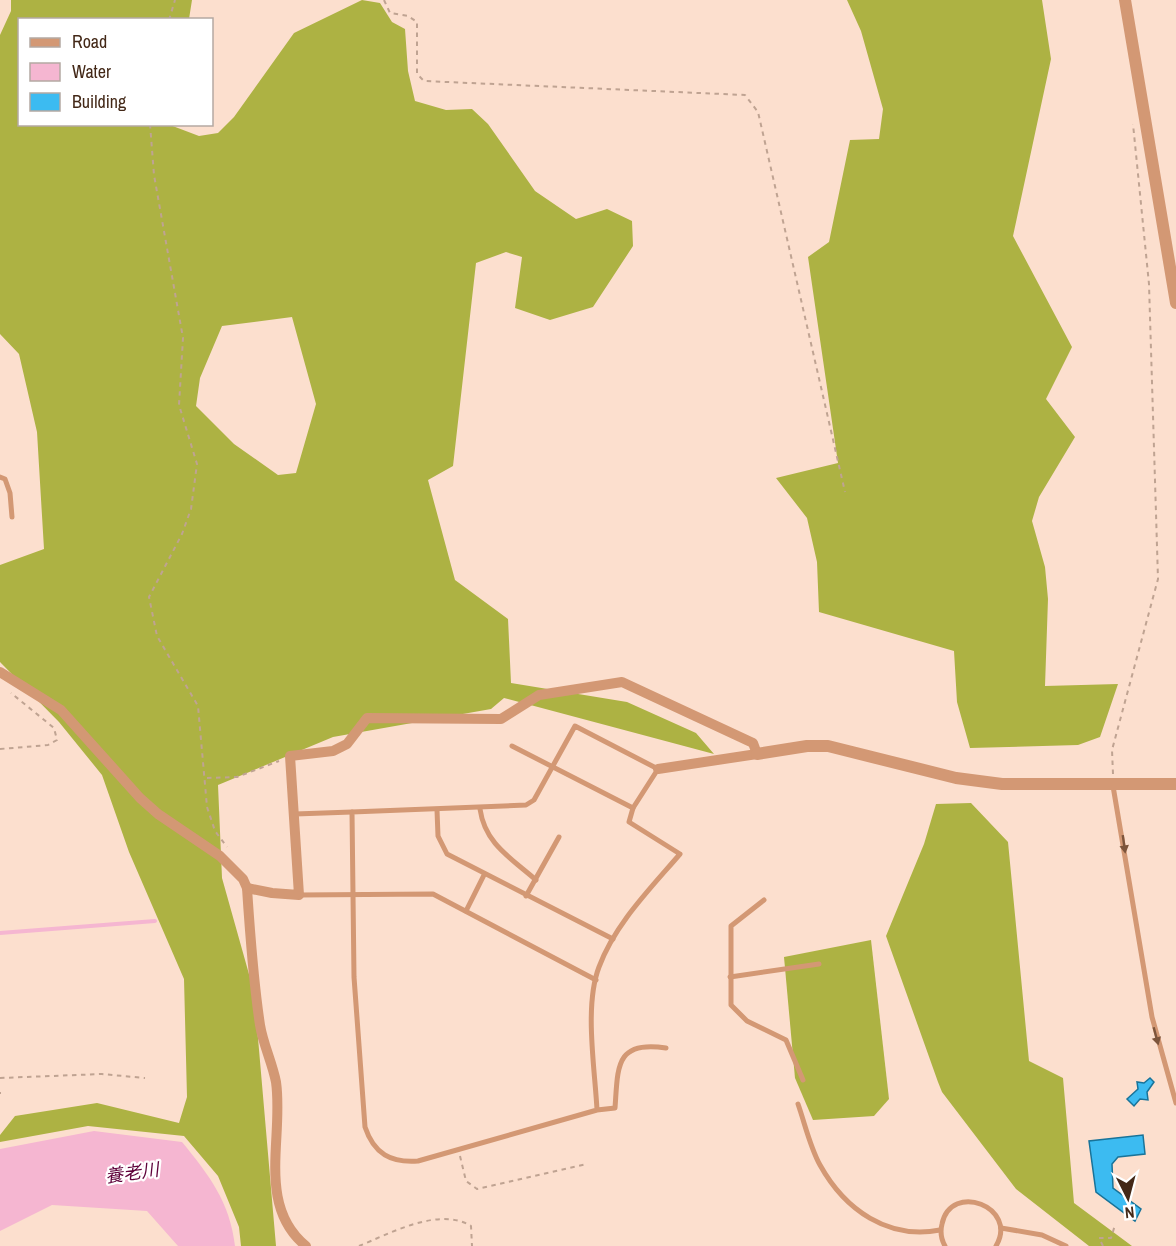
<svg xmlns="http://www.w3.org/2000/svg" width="1176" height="1246" font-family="'Archivo Narrow','Noto Sans JP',sans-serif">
<rect width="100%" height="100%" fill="#fcdfce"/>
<!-- forest -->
<g fill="#adb243" fill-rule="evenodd">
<path d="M11,0H192L189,19L20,20V124L170,125L199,136L218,133L234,117L294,33L362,0L380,3L392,22L405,29L408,71L415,101L446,110L472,109L488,124L535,191L576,219L607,209L632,221L633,246L593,307L550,320L515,308L522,257L506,252L476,263L453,466L428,480L455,580L508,619L511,683L627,702L696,733L714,754L504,698L491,709L333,737L218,785L222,878L254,992L276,1246H241L239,1227L218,1176L184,1136L88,1126L0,1142V1135L15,1116L97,1103L179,1123L187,1097L184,979L129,852L102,775L59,722L0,662V565L44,549L37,432L19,354L0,334V35L11,11ZM292,317L316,404L296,473L278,475L234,444L196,406L200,378L222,326Z"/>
<polygon points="847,0 1042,0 1051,59 1013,236 1072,347 1046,399 1075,437 1039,497 1032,521 1045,567 1048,599 1045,686 1118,684 1100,737 1078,745 970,748 957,702 954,651 819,612 817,562 807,518 776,478 838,463 808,257 829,242 850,140 879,139 883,109 861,31"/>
<polygon points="971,803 1008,842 1029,1061 1063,1078 1074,1203 1132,1246 1089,1246 1016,1189 942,1092 938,1082 886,936 924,844 936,804"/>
<polygon points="871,940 889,1099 874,1116 813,1120 795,1078 784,957"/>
</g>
<!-- water -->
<path fill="#f5b6d1" d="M94,1131L182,1142C209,1175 230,1202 235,1246H178L147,1211L52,1205L0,1231V1149Z"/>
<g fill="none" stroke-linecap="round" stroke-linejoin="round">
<!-- stream -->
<polyline stroke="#f5b6d1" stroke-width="4" points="0,933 155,921"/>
</g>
<!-- building -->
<g fill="#3cbbf1" stroke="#187399" stroke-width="1.5">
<polygon points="1150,1078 1154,1082 1147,1092 1148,1100 1140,1099 1134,1106 1127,1099 1138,1089 1137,1082 1144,1083"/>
<polygon points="1143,1135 1145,1154 1118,1157 1112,1164 1113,1188 1141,1209 1135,1221 1096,1192 1089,1141"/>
</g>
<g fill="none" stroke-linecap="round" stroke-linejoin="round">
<!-- path -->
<g stroke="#bfa392" stroke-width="2" stroke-dasharray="4.5 4.5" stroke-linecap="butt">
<polyline points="384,0 390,13 408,16 417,22 417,74 424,81 745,95 758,112 845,492"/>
<polyline points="169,20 175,0"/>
<polyline points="150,124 154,175 183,338 179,405 197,464 191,509 182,534 149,597 157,636 198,706 207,807 215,831 227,847"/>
<polyline points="0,749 48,745 57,740 54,728 11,693"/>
<polyline points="1113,774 1112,750 1158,579 1149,284 1133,124"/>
<polyline points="207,778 237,777 279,761"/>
<polyline points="0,1078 102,1074 145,1078"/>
<polyline points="0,1093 1,1093"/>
<polyline points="460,1156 466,1181 477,1189 587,1164"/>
<path d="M359,1246C389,1234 439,1206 471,1226L472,1246"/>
<polyline points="1103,1246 1099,1238 1111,1238 1115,1225"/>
</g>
<!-- service -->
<g stroke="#d39874" stroke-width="5">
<polyline points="0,477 5,479 10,493 12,517"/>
<polyline points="512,746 633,808"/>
<polyline points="1113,786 1152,1017 1176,1103"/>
<path d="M480,809C485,844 511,858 536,880"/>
<polyline points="437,810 438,836 447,854 613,939"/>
<polyline points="295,814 352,812"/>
<polyline points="299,895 433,894 596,980"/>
<polyline points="526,896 559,837"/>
<polyline points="764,900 731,926 731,1005 747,1021 786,1040 803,1080"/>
<polyline points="466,911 484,875"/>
<polyline points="730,977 819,964"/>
<path d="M798,1104C805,1124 810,1147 820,1165C845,1210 888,1240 940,1230"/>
<path d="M597,1110C595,1069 584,1006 599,967C615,924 650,889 680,854L629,822L633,808L658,769L575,726L534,800L526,805L352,812L354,977L365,1127C374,1154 391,1163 418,1161L597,1110L615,1108C618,1067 615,1040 666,1048"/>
<polyline points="1001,1228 1042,1235 1066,1246"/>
<path d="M945,1246C941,1239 940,1232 942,1224C951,1181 1019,1207 996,1246"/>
</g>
<!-- minor -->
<g stroke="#d39874" stroke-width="10">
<path d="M0,672L61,710L140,798L158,814L220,856L243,879L247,888C250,934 253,979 260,1025C263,1044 272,1062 276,1082C284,1137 256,1205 306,1246"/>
<polyline points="247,888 272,893 299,895 290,756 333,751 347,744 367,718 501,719 539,695 622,682 753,743 757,754 658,769"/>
</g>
<!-- tertiary -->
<g stroke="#d39874" stroke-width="12">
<polyline points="1125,0 1176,303"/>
<polyline points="757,754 807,746 828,746 956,778 1002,784 1176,784"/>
</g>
</g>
<!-- one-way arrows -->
<defs><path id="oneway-solid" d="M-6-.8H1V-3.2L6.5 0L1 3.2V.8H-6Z" transform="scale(1.5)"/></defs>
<g fill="#7d553c">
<use href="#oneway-solid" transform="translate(1124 844) rotate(82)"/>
<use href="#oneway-solid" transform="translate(1156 1036) rotate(75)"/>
</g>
<g text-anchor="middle" stroke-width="4.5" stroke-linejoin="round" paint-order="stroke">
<!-- water labels -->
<g font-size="18" font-style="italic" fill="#5f033b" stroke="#fff">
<text transform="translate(132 1173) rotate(-8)" y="6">養老川</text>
</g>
</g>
<!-- legend -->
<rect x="18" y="18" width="195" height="108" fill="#ffffff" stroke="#b4a9a2" stroke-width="1.5"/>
<rect x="30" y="38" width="30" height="9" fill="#d39874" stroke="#b4a9a2" stroke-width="1.5"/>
<text x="72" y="48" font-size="18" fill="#432817">Road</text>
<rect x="30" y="63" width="30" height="18" fill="#f5b6d1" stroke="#b4a9a2" stroke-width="1.5"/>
<text x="72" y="78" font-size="18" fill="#432817">Water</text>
<rect x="30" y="93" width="30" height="18" fill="#3cbbf1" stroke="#b4a9a2" stroke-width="1.5"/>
<text x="72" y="108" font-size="18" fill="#432817">Building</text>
<!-- north arrow -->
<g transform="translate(1128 1198) rotate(174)" stroke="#ffffff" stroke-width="4.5" paint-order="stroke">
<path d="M0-4.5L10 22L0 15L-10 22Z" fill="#432817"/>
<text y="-9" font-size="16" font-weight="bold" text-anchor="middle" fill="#432817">N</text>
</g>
</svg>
